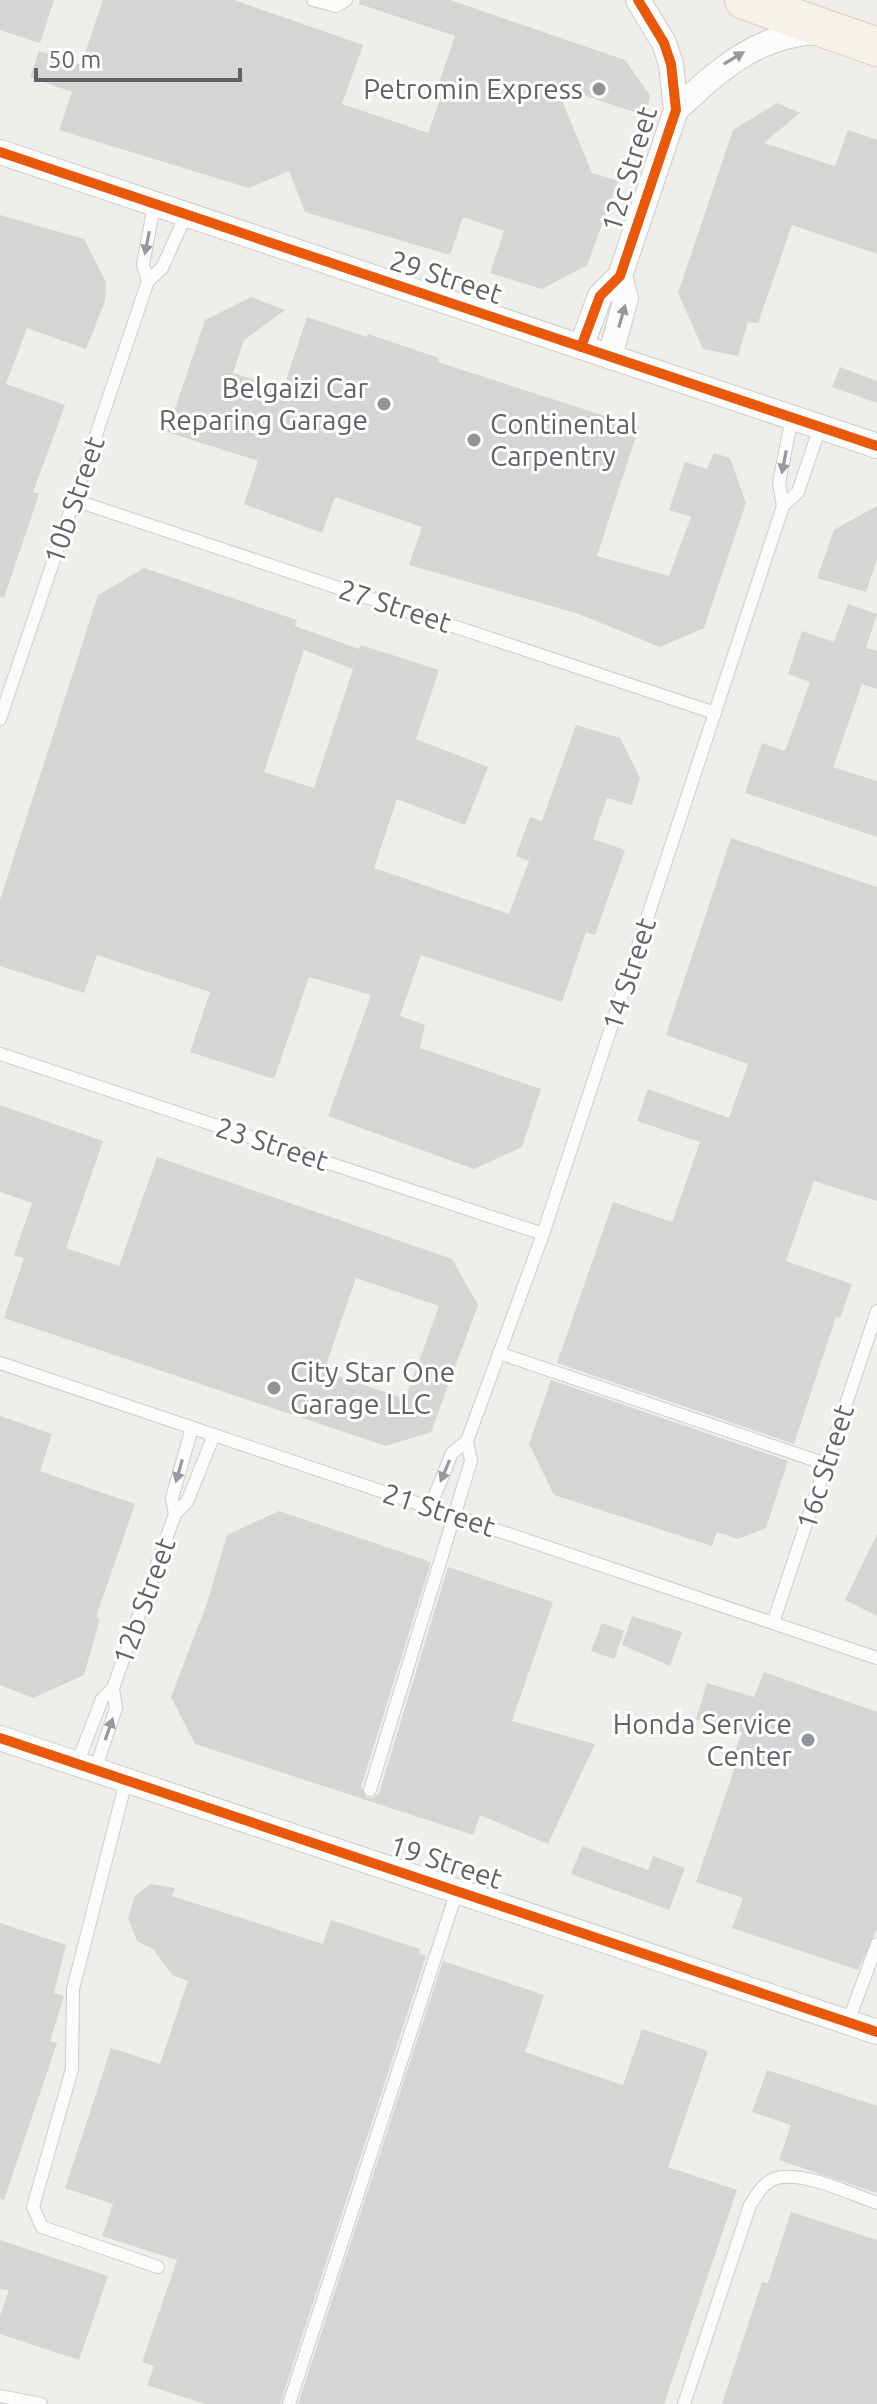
<svg xmlns="http://www.w3.org/2000/svg" width="877" height="2404" font-family="Ubuntu,sans-serif">
<rect width="100%" height="100%" fill="#efeeea"/>
<!-- building -->
<g fill="#d6d5d3" fill-rule="evenodd">
<polygon points="0,0 54,0 40,43 0,30"/>
<polygon points="103,0 234,0 363,45 342,104 428,133 445,85 439,83 455,36 359,4 360,0 450,0 625,60 650,95 646,116 556,86 592,173 618,181 587,265 542,289 490,273 504,231 463,217 450,255 305,212 289,171 249,188 59,130 72,92 30,77 39,51 81,65"/>
<polygon points="777,103 800,113 764,143 835,166 848,130 877,140 877,254 792,225 758,323 748,322 738,356 703,349 678,293 733,130"/>
<polygon points="0,215 84,239 106,282 105,301 86,349 27,328 6,384 65,405 33,492 39,494 4,598 0,597"/>
<polygon points="251,297 285,310 244,340 233,373 283,389 307,317 367,337 368,334 439,358 438,362 639,427 597,556 669,576 691,517 669,510 685,462 707,469 714,453 730,458 746,503 704,628 660,647 579,614 409,565 422,527 335,497 322,533 244,504 258,461 167,432 205,320"/>
<polygon points="840,367 877,381 877,403 832,387"/>
<polygon points="877,506 877,559 866,592 817,578 834,530"/>
<path d="M144,568L297,620L295,626L359,649L361,645L439,670L416,739L488,767L465,825L397,799L374,868L509,914L529,861L516,856L530,817L542,821L576,725L620,738L640,778L632,805L607,798L593,839L625,850L595,935L586,932L562,1002L421,955L400,1016L425,1025L420,1048L541,1089L522,1147L474,1169L328,1116L371,995L309,977L274,1079L190,1052L210,992L97,955L84,993L0,966V900L98,595ZM304,650L353,669L314,788L264,772Z"/>
<polygon points="848,604 877,614 866,648 877,651 877,689 862,684 833,767 877,781 877,837 745,793 762,743 785,751 810,682 788,674 802,631 834,642"/>
<polygon points="731,838 877,887 877,1201 814,1181 786,1261 852,1284 840,1318 836,1317 794,1444 557,1363 613,1202 672,1222 700,1142 637,1121 648,1089 729,1118 748,1064 666,1035"/>
<path d="M0,1105L103,1141L66,1248L119,1266L157,1157L452,1259L478,1305L431,1432L386,1446L4,1318L24,1258L14,1255L32,1203L0,1192ZM356,1278L439,1306L405,1399L324,1371Z"/>
<polygon points="551,1380 788,1461 766,1528 738,1539 717,1532 712,1546 554,1495 529,1444"/>
<polygon points="0,1416 52,1434 40,1471 135,1504 96,1617 100,1619 84,1675 33,1698 0,1685"/>
<polygon points="279,1511 431,1562 361,1787 367,1798 373,1798 379,1793 448,1567 553,1602 512,1721 595,1744 548,1844 480,1815 473,1835 195,1744 171,1697 207,1603 227,1535"/>
<polygon points="877,1534 877,1616 845,1600"/>
<polygon points="632,1616 682,1632 670,1666 622,1645"/>
<polygon points="602,1623 624,1631 614,1659 591,1651"/>
<polygon points="764,1672 877,1712 877,1929 858,1970 732,1928 743,1898 696,1882 734,1770 729,1768 742,1732 696,1719 707,1683 754,1697"/>
<polygon points="582,1846 648,1870 653,1856 685,1868 669,1910 571,1874"/>
<polygon points="150,1884 175,1888 172,1896 323,1944 331,1920 420,1949 419,1953 426,1956 280,2404 205,2404 147,2385 154,2366 142,2362 177,2260 102,2236 113,2204 65,2188 111,2048 160,2064 188,1981 172,1975 153,1949 137,1941 128,1918 135,1896"/>
<polygon points="0,1923 66,1945 54,1993 64,1996 50,2041 57,2043 4,2200 0,2199"/>
<polygon points="443,1961 544,1995 525,2052 623,2085 642,2029 708,2051 668,2167 737,2190 664,2404 298,2404"/>
<polygon points="767,2070 877,2106 877,2193 779,2160 791,2125 752,2112"/>
<polygon points="791,2212 877,2240 877,2404 722,2404 762,2282 768,2283"/>
<polygon points="0,2240 108,2276 79,2360 0,2334 0,2316 9,2290 0,2289"/>
</g>
<g fill="none" stroke-linecap="round" stroke-linejoin="round">
<defs>
<g id="service">
<polyline points="313,0 336,6 346,0"/>
<polyline points="148,281 143,265 154,205"/>
<polyline points="74,500 715,713"/>
<polyline points="783,506 779,483 792,417"/>
<polyline points="0,719 148,281 162,268 186,215"/>
<polyline points="0,1054 543,1234"/>
<polyline points="499,1353 826,1464"/>
<polyline points="0,1363 877,1658"/>
<polyline points="430,1507 452,1453 467,1441 543,1234 783,506 798,492 820,427"/>
<polyline points="175,1514 172,1498 192,1428"/>
<polyline points="773,1623 877,1311"/>
<polyline points="77,1764 102,1699 113,1688 175,1514 187,1502 214,1435"/>
<polyline points="95,1770 116,1708 113,1688"/>
<polyline points="126,1781 73,1989 72,2069 33,2207 42,2227 158,2267"/>
<polyline points="370,1790 471,1461 467,1441"/>
<polyline points="848,2022 877,1944"/>
<polyline points="0,2396 41,2404"/>
<polyline points="289,2404 457,1891"/>
<path d="M684,2404L750,2205C757,2195 764,2181 777,2178C804,2171 851,2194 877,2203"/>
</g>
<g id="minor">
<path d="M676,110C719,70 755,36 816,32"/>
<polyline points="0,152 877,446"/>
<polyline points="581,347 600,296 620,276 676,110 671,64 664,43 638,0"/>
<polyline points="610,357 626,298 620,276"/>
<polyline points="0,1738 877,2032"/>
</g>
<polyline id="primary" points="744,0 877,47"/>
</defs>
<!-- service casing -->
<use href="#service" stroke="#cbcccc" stroke-width="14"/>
<!-- minor casing -->
<use href="#minor" stroke="#cbcccc" stroke-width="26"/>
<!-- primary casing -->
<use href="#primary" stroke="#d7ceb8" stroke-width="40"/>
<!-- service -->
<use href="#service" stroke="#fdfcfc" stroke-width="12"/>
<!-- minor -->
<use href="#minor" stroke="#fdfcfc" stroke-width="24"/>
<!-- primary -->
<use href="#primary" stroke="#f4f2e9" stroke-width="38"/>
<defs>
<g id="cycleway">
<polyline points="0,152 877,446"/>
<polyline points="581,347 600,296 620,276 676,110 671,64 664,43 638,0"/>
<polyline points="0,1738 877,2032"/>
</g>
</defs>
<!-- cycleway casing -->
<use href="#cycleway" stroke="#fff" stroke-width="15"/>
<!-- cycleway -->
<use href="#cycleway" stroke="#e8590c" stroke-width="10"/>
</g>
<!-- one-way arrows -->
<defs><path id="oneway-solid" d="M-6-.8H1V-3.2L6.5 0L1 3.2V.8H-6Z" transform="scale(2)"/></defs>
<g fill="#96999c">
<use href="#oneway-solid" transform="translate(734 58) rotate(-31)"/>
<use href="#oneway-solid" transform="translate(147 243) rotate(101)"/>
<use href="#oneway-solid" transform="translate(622 316) rotate(-74)"/>
<use href="#oneway-solid" transform="translate(784 462) rotate(101)"/>
<use href="#oneway-solid" transform="translate(179 1471) rotate(106)"/>
<use href="#oneway-solid" transform="translate(445 1471) rotate(113)"/>
<use href="#oneway-solid" transform="translate(109 1729) rotate(-71)"/>
</g>
<!-- markers -->
<g fill="#919496" stroke="#fff" stroke-width="3">
<circle cx="599" cy="89" r="8"/>
<circle cx="384" cy="404" r="8"/>
<circle cx="474" cy="440" r="8"/>
<circle cx="274" cy="1388" r="8"/>
<circle cx="808" cy="1740" r="8"/>
</g>
<g text-anchor="middle" stroke-width="6" stroke-linejoin="round" paint-order="stroke">
<!-- poi labels -->
<g font-size="28" fill="#5f6368" stroke="#fff" text-anchor="end">
<text x="583" y="99">Petromin Express</text>
<text x="368" y="398">Belgaizi Car<tspan x="368" dy="32">Reparing Garage</tspan></text>
<text x="490" y="434" text-anchor="start">Continental<tspan x="490" dy="32">Carpentry</tspan></text>
<text x="290" y="1382" text-anchor="start">City Star One<tspan x="290" dy="32">Garage LLC</tspan></text>
<text x="792" y="1734">Honda Service<tspan x="792" dy="32">Center</tspan></text>
</g>
<!-- street labels -->
<g font-size="28" fill="#5f6368" stroke="#fff">
<text transform="translate(629 169) rotate(-73)" y="10">12c Street</text>
<text transform="translate(446 277) rotate(18)" y="10">29 Street</text>
<text transform="translate(74 500) rotate(-71)" y="10">10b Street</text>
<text transform="translate(395 606) rotate(18)" y="10">27 Street</text>
<text transform="translate(629 974) rotate(-72)" y="10">14 Street</text>
<text transform="translate(272 1144) rotate(18)" y="10">23 Street</text>
<text transform="translate(825 1467) rotate(-72)" y="10">16c Street</text>
<text transform="translate(439 1510) rotate(18)" y="10">21 Street</text>
<text transform="translate(144 1601) rotate(-70)" y="10">12b Street</text>
<text transform="translate(446 1862) rotate(18)" y="10">19 Street</text>
</g>
</g>
<!-- scale -->
<path d="M36 68v12h204v-12" fill="none" stroke="#5f6368" stroke-width="4"/>
<text x="48" y="68" font-size="24" fill="#5f6368" stroke="#ffffff" stroke-width="6" paint-order="stroke">50 m</text>
</svg>
